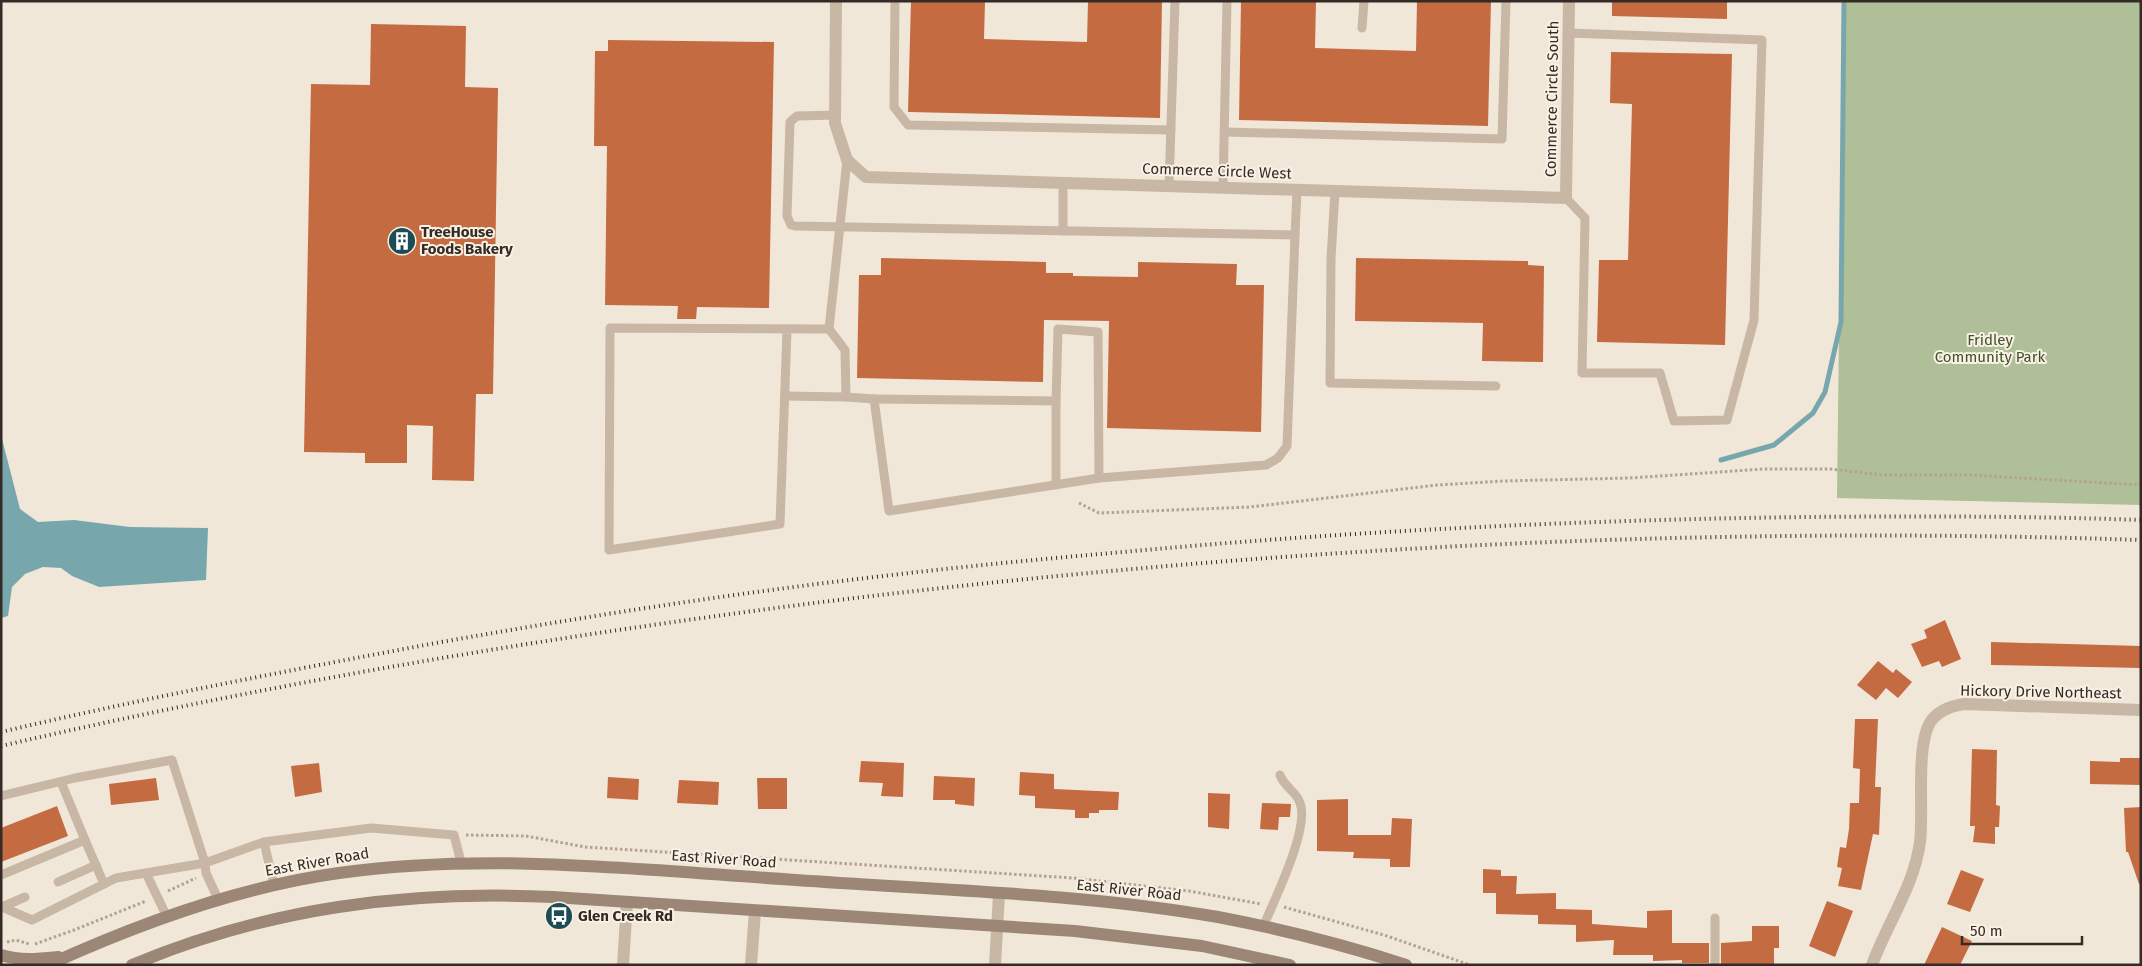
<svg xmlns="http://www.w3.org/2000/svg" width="2142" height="966" font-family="'Fira Sans',sans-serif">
<rect width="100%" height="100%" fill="#f1e7d8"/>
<!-- green -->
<polygon fill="#afbf98" points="1843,1 2141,1 2141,505 1837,498"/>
<!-- water -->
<polygon fill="#77a7ad" points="1,435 20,509 38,522 74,520 130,527 208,528 206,580 99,587 72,576 61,568 43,567 25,574 12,587 8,616 1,618"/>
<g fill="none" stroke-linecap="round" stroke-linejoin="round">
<!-- stream -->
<polyline stroke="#77a7ad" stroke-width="5" points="1721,460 1774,445 1813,413 1825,392 1841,322 1844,1"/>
</g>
<!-- building -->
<g fill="#c56b42">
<polygon points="911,1 985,1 984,39 1087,42 1088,1 1162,1 1160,118 908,112"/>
<polygon points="1241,1 1316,1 1315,48 1416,51 1417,1 1491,1 1488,126 1239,120"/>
<polygon points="1612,1 1727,1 1727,19 1612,16"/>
<polygon points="371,24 466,26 465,87 498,88 493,394 476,394 474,481 432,480 433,426 407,425 407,463 365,463 365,453 304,452 311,84 370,85"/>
<polygon points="608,40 774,42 769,308 697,307 696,319 677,319 678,306 605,305 607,146 594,146 595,51 608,51"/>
<polygon points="1611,52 1732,54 1725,345 1597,342 1599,260 1628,260 1632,104 1610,103"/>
<polygon points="881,258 1046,262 1046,273 1073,273 1073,276 1138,277 1138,262 1237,264 1236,285 1264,285 1261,432 1107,428 1109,321 1044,320 1043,382 857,378 859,275 881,275"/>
<polygon points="1356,258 1528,261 1528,265 1544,266 1543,362 1482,361 1483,323 1355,321"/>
<polygon points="1945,620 1961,659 1942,667 1939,661 1922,667 1911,644 1927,638 1924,630"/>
<polygon points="1991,642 2141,646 2141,668 1991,665"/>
<polygon points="1878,661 1893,673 1896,669 1912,682 1898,698 1886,688 1876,700 1857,685"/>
<polygon points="1855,719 1878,719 1875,787 1881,787 1879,835 1873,834 1861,890 1838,886 1842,868 1837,867 1840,847 1846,848 1849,829 1850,803 1859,803 1860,769 1853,768"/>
<polygon points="1972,749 1997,750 1996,805 2000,806 1999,827 1995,827 1995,844 1973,842 1975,826 1970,826"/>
<polygon points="2120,758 2140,758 2140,785 2090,784 2090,761 2120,762"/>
<polygon points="861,761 904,763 903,797 881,796 883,783 859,782"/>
<polygon points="319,763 322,792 295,797 291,766"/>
<polygon points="1020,772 1054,774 1054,789 1119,792 1118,810 1099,810 1099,813 1089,813 1089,818 1075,818 1075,810 1035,808 1035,796 1019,795"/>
<polygon points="934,776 975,778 974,806 955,804 955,800 933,800"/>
<polygon points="608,777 639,779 638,800 607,798"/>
<polygon points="156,778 159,800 111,805 109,784"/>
<polygon points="757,778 787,778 787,809 758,809"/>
<polygon points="679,780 719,782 718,805 677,803"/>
<polygon points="1208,793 1230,794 1229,829 1208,827"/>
<polygon points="1348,799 1348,835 1391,835 1392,818 1412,819 1410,867 1390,867 1390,859 1353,858 1354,852 1317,851 1317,800"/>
<polygon points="1262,803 1291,804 1290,817 1279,817 1278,830 1260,829"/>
<polygon points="57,806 68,836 1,862 1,828"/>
<polygon points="2141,807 2141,884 2139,884 2128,852 2126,852 2124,808"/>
<polygon points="1483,869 1501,870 1501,876 1517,876 1516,894 1556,893 1556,909 1592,910 1592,924 1647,928 1647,911 1672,910 1672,943 1709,943 1709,963 1682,963 1682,960 1653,961 1653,955 1613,955 1614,940 1576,942 1576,925 1538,924 1538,915 1496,914 1496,893 1483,893"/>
<polygon points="1961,870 1984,879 1970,912 1947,904"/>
<polygon points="1827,901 1853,911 1835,957 1809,946"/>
<polygon points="1752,926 1779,926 1779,948 1774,948 1774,965 1721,964 1721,943 1752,941"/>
<polygon points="1942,927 1972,941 1960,965 1924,965"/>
</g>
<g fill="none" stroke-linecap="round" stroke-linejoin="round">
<!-- path -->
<g stroke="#b4a28f" stroke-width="3" stroke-dasharray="2.5 2.5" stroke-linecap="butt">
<polyline points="1079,503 1099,513 1250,507 1437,485 1503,481 1630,478 1764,469 1830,469 1883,475 1970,475 2141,485"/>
<polyline points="466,835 526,836 585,847 1073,878 1189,891 1261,904"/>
<polyline points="168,891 196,878"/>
<polyline points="1284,907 1384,935 1470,965"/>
<polyline points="7,942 16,940 29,944"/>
<polyline points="35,944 74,930 146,901"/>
</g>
<!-- lane -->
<g stroke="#c8b7a4" stroke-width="9">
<polyline points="895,1 894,107 908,125 1171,130"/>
<polyline points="1362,28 1364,1"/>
<polyline points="1226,132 1502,139 1506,1"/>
<polyline points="1169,186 1175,1"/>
<polyline points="1223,188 1227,1"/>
<polyline points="1335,191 1331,259 1330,383 1496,386"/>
<polyline points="1566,198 1585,218 1582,373 1660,373 1674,421 1727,420 1754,320 1762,40 1569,33"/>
<polyline points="1063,231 1063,183"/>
<polyline points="1295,235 1297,190"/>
<polyline points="829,329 845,350 846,397 874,399 889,511 1099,478 1266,465 1278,458 1287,446 1295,235 795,226 791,225 787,216 790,122 797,116 836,115"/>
<polyline points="787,331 780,524 609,550 610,328 829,329 847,160"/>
<polyline points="785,396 846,397"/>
<polyline points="874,399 1056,401 1056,485"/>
<polyline points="1056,401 1058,329 1098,332 1099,478"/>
<polyline points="61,782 85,840"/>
<polyline points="1,796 75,778 172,760 205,863 116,878 32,920 2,907"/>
<polyline points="146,873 167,917"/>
<polyline points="1,875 85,840 104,884"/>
<polyline points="58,882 96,865"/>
<polyline points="274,885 264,842 371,828 454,835 461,862"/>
<polyline points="218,899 206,873 205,863 264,842"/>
<polyline points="2,907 25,897"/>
<path d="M1263,927C1274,901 1310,828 1300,803C1297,792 1284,787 1280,775"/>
<polyline points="1715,965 1715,918"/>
</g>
<!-- street -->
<g stroke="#c8b7a4" stroke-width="12">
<polyline points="836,1 835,123 847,160 866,177 1566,198 1569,1"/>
<polyline points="623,965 627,902"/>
<polyline points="751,965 755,911"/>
<polyline points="995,965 999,894"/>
<path d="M1872,965C1887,923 1914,887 1920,842C1924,812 1915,745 1931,721C1939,710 1951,706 1964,704L2141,710"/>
</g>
<!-- secondary -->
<g stroke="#9c8676" stroke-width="12">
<path d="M1,955C21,961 38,959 58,957"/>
<path d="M48,965C140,923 238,887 339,873C490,852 644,870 796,880C936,890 1079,893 1218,917C1281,929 1345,945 1406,965"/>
<path d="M132,965C268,908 406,890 553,897L1075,931L1202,946L1290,965"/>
</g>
<!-- rail -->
<g stroke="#342b26" stroke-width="4" stroke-dasharray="1 4" stroke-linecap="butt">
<path d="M1,732C145,698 291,670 436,643C582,617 728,594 875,577C958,567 1041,559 1123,552C1350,531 1577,520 1805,517C1917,516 2029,516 2141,520"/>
<path d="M1,746C272,683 547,637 822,602C1260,548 1700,525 2141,540"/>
</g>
</g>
<!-- icons -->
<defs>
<symbol id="building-disc" viewBox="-11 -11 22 22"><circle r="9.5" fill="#1c4d55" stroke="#f9f1e4"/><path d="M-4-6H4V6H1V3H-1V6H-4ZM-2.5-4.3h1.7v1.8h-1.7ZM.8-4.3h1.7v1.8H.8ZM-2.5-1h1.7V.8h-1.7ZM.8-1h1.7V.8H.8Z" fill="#fff"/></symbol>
<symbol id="bus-disc" viewBox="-11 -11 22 22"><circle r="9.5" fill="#1c4d55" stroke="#f9f1e4"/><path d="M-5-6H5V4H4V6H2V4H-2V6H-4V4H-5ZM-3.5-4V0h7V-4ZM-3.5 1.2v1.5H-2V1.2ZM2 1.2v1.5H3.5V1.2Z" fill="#fff"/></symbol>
</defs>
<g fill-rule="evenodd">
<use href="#building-disc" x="386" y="225" width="32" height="32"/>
<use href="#bus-disc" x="543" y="900" width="32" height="32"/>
</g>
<g text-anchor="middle" stroke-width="4" stroke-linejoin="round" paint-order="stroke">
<!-- street labels -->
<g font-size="15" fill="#342b26" stroke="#f9f1e4">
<text transform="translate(1552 99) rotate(-89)" y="5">Commerce Circle South</text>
<text transform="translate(1217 171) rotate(2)" y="5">Commerce Circle West</text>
<text transform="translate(2041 692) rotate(1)" y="5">Hickory Drive Northeast</text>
<text transform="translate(724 859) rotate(4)" y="5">East River Road</text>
<text transform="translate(317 862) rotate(-10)" y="5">East River Road</text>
<text transform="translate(1129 890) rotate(6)" y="5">East River Road</text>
</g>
<!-- poi labels -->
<g font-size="15" font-weight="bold" fill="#342b26" stroke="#f9f1e4" text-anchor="start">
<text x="421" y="237">TreeHouse<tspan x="421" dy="17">Foods Bakery</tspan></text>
<text x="578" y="921">Glen Creek Rd</text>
</g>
<!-- park labels -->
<g font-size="15" fill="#40522a" stroke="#f9f1e4">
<text x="1990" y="345">Fridley<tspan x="1990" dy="17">Community Park</tspan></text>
</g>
</g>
<!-- border -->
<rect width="2142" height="966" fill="none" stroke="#342b26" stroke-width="5"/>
<!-- scale -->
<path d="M1962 936v8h120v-8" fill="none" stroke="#342b26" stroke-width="2.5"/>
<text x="1970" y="936" font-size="15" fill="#342b26" stroke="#f9f1e4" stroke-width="4" paint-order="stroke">50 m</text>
</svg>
